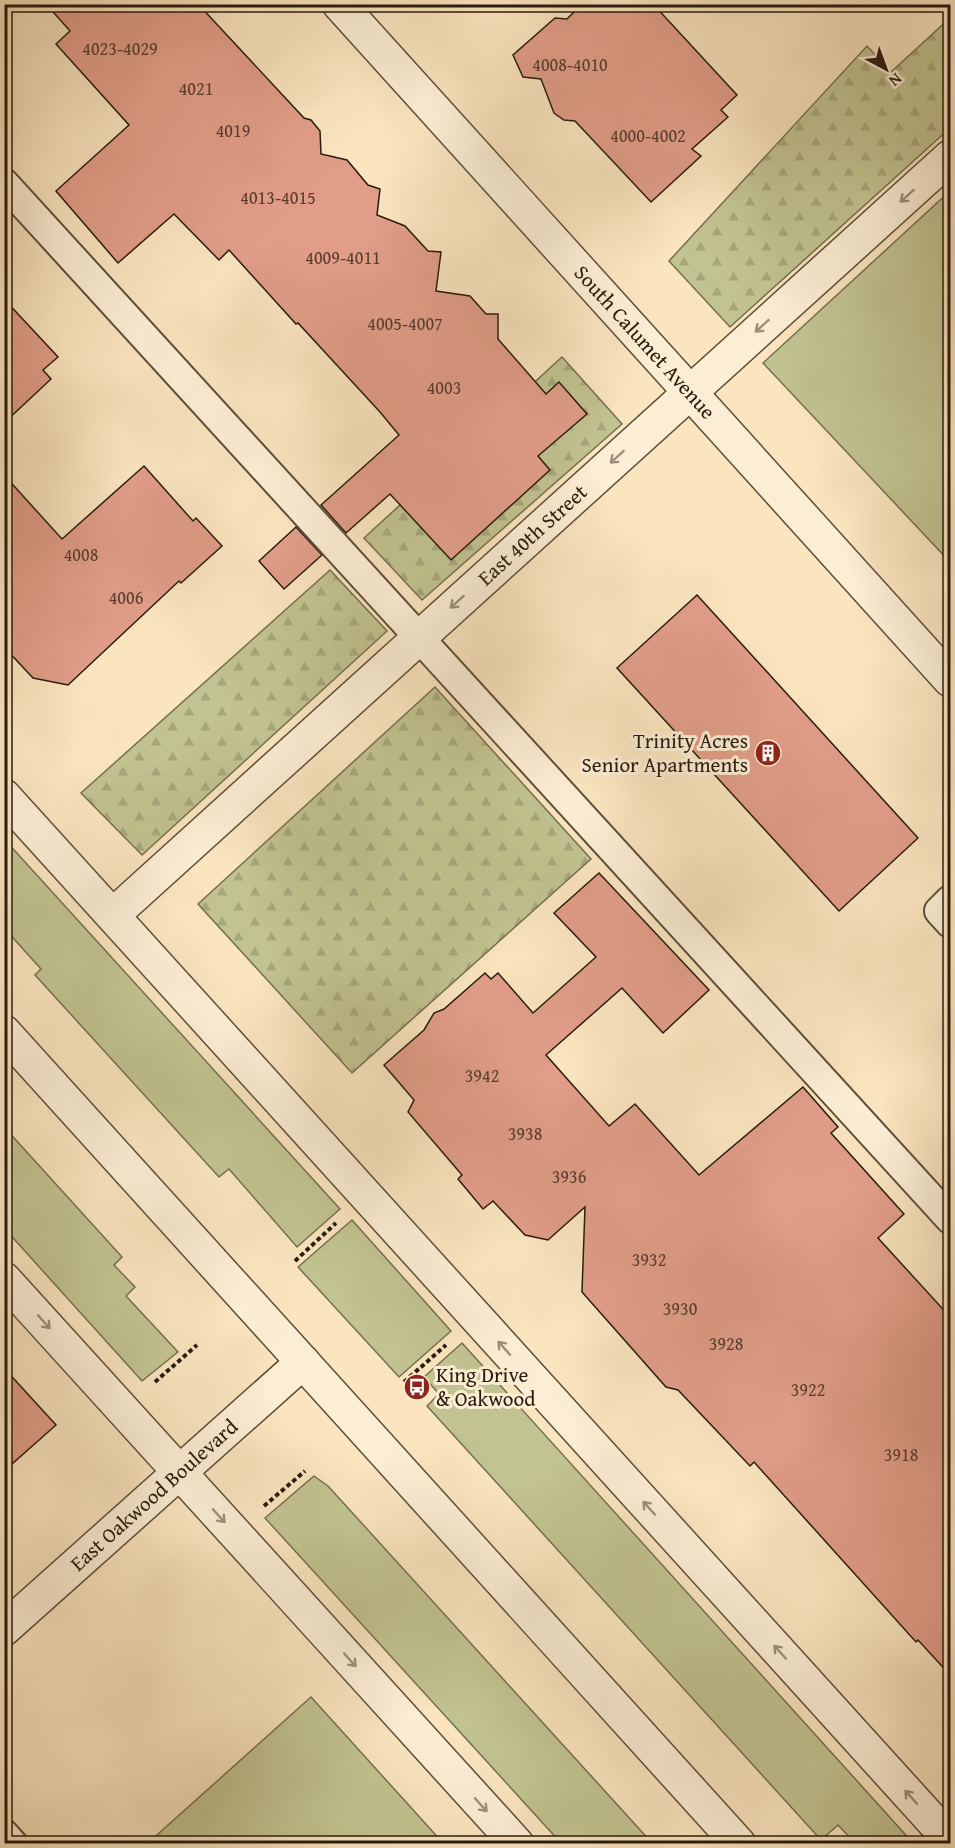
<svg xmlns="http://www.w3.org/2000/svg" width="955" height="1848" font-family="'Gentium Book Plus',serif">
<defs>
<pattern id="forest-firs" width="22" height="20" patternUnits="userSpaceOnUse" patternTransform="scale(1.5)"><rect width="22" height="20" fill="#c1c390"/><path d="M5 1l3.5 6h-7zM16 11l3.5 6h-7z" fill="#a6a77b"/></pattern>
</defs>
<rect width="100%" height="100%" fill="#fae5bf"/>
<filter id="stains"><feTurbulence type="fractalNoise" baseFrequency=".00333" numOctaves="4"/><feColorMatrix values="0 0 0 0 .2 0 0 0 0 .09 0 0 0 0 .02 0 0 0 .5 -.17"/></filter>
<radialGradient id="worn" r=".72"><stop offset=".6" stop-color="#630" stop-opacity="0"/><stop offset="1" stop-color="#630" stop-opacity=".3"/></radialGradient>
<!-- green -->
<g fill="#c1c390" stroke="#756f4f" stroke-width="1.5">
<polygon points="950,191 950,562 763,363"/>
<polygon points="5,840 340,1209 297,1247 229,1169 219,1177 35,975 41,969 5,929"/>
<polygon points="5,1128 122,1257 114,1265 135,1287 126,1296 178,1352 142,1381 5,1229"/>
<polygon points="352,1220 451,1331 399,1377 298,1267"/>
<polygon points="462,1343 913,1843 855,1843 838,1825 821,1840 427,1406 439,1394 424,1377"/>
<polygon points="314,1476 328,1486 652,1843 561,1843 265,1518"/>
<polygon points="311,1697 443,1843 148,1843"/>
</g>
<!-- forest -->
<g fill="url(#forest-firs)" stroke="#756f4f" stroke-width="1.5">
<polygon points="950,18 950,128 730,327 669,261 867,46 891,72"/>
<polygon points="562,357 622,424 422,600 364,538"/>
<polygon points="330,570 387,631 142,855 81,793"/>
<polygon points="435,687 591,859 352,1073 198,904"/>
</g>
<!-- building -->
<g fill="#e19d88" stroke="#291b0e" stroke-width="1.5">
<polygon points="46,4 198,4 304,118 311,120 320,131 321,154 347,160 368,185 380,189 377,215 405,226 428,251 441,252 436,291 470,296 486,314 498,314 498,339 546,394 559,382 587,414 538,456 550,470 451,560 390,494 346,533 321,505 399,435 380,412 298,323 296,324 229,250 219,260 174,214 118,263 56,191 129,125 56,44 70,31"/>
<polygon points="582,4 653,4 737,95 721,110 728,117 692,149 701,156 651,202 575,121 564,120 554,113 541,79 523,77 513,55 555,18 567,19"/>
<polygon points="4,299 58,357 43,370 51,379 4,423"/>
<polygon points="144,466 193,521 196,518 222,546 181,583 179,581 68,685 33,678 4,647 4,475 62,539"/>
<polygon points="296,527 322,555 284,589 259,561"/>
<polygon points="697,595 918,838 839,911 617,668"/>
<polygon points="599,873 709,990 663,1033 622,988 546,1055 609,1126 635,1104 699,1175 803,1087 838,1127 831,1133 904,1214 878,1238 951,1318 951,1676 918,1640 916,1642 754,1462 750,1466 678,1390 666,1387 582,1292 585,1207 548,1240 525,1235 493,1201 483,1209 458,1179 462,1175 408,1112 414,1100 384,1065 424,1030 434,1013 444,1009 485,973 491,979 498,973 533,1013 596,957 554,913"/>
<polygon points="4,1368 56,1425 4,1471"/>
</g>
<g fill="none" stroke-linecap="round" stroke-linejoin="round">
<defs>
<g id="service">
<polyline points="4,183 950,1219"/>
<polyline points="950,900 939,911 950,923"/>
<polyline points="4,1834 13,1844"/>
</g>
<g id="minor">
<path id="s1" d="M339,4L950,680"/>
<polyline points="4,796 950,1840"/>
<path id="s2" d="M113,915L950,157"/>
<polyline points="4,1279 517,1844"/>
</g>
<g id="tertiary">
<polyline points="4,1032 739,1844"/>
<path id="s3" d="M4,1629L303,1362"/>
</g>
</defs>
<!-- service casing -->
<use href="#service" stroke="#5d4e3a" stroke-width="32"/>
<!-- minor casing -->
<use href="#minor" stroke="#5d4e3a" stroke-width="36"/>
<!-- tertiary casing -->
<use href="#tertiary" stroke="#5d4e3a" stroke-width="36"/>
<!-- path -->
<g stroke="#291b0e" stroke-width="4" stroke-dasharray="4.5 3" stroke-linecap="butt">
<polyline points="295,1261 336,1223"/>
<polyline points="155,1382 197,1345"/>
<polyline points="404,1382 446,1345"/>
<polyline points="264,1506 305,1471"/>
</g>
<!-- service -->
<use href="#service" stroke="#fceed5" stroke-width="28"/>
<!-- minor -->
<use href="#minor" stroke="#fceed5" stroke-width="33"/>
<!-- tertiary -->
<use href="#tertiary" stroke="#fceed5" stroke-width="33"/>
</g>
<!-- one-way arrows -->
<defs><path id="oneway-shaft" d="M-6 0H5M1.5-3L5.5 0L1.5 3" fill="none" stroke-width="1.6" stroke-linecap="round" stroke-linejoin="round" transform="scale(1.5)"/></defs>
<g stroke="#9d8f7b">
<use href="#oneway-shaft" transform="translate(907 196) rotate(138)"/>
<use href="#oneway-shaft" transform="translate(762 326) rotate(138)"/>
<use href="#oneway-shaft" transform="translate(617 457) rotate(138)"/>
<use href="#oneway-shaft" transform="translate(457 602) rotate(138)"/>
<use href="#oneway-shaft" transform="translate(44 1322) rotate(48)"/>
<use href="#oneway-shaft" transform="translate(504 1348) rotate(-132)"/>
<use href="#oneway-shaft" transform="translate(649 1508) rotate(-132)"/>
<use href="#oneway-shaft" transform="translate(219 1516) rotate(48)"/>
<use href="#oneway-shaft" transform="translate(780 1652) rotate(-132)"/>
<use href="#oneway-shaft" transform="translate(350 1660) rotate(48)"/>
<use href="#oneway-shaft" transform="translate(911 1797) rotate(-132)"/>
<use href="#oneway-shaft" transform="translate(481 1805) rotate(48)"/>
</g>
<!-- icons -->
<defs>
<symbol id="building-disc" viewBox="-11 -11 22 22"><circle r="9.5" fill="#8f2418" stroke="#fceed5"/><path d="M-4-6H4V6H1V3H-1V6H-4ZM-2.5-4.3h1.7v1.8h-1.7ZM.8-4.3h1.7v1.8H.8ZM-2.5-1h1.7V.8h-1.7ZM.8-1h1.7V.8H.8Z" fill="#fff"/></symbol>
<symbol id="bus-disc" viewBox="-11 -11 22 22"><circle r="9.5" fill="#8f2418" stroke="#fceed5"/><path d="M-5-6H5V4H4V6H2V4H-2V6H-4V4H-5ZM-3.5-4V0h7V-4ZM-3.5 1.2v1.5H-2V1.2ZM2 1.2v1.5H3.5V1.2Z" fill="#fff"/></symbol>
</defs>
<g fill-rule="evenodd">
<use href="#building-disc" x="753" y="738" width="30" height="30"/>
<use href="#bus-disc" x="402" y="1372" width="30" height="30"/>
</g>
<g text-anchor="middle" stroke-width="6" stroke-linejoin="round" paint-order="stroke">
<!-- number labels -->
<g font-size="18" fill="#573c2c">
<text x="120" y="55">4023-4029</text>
<text x="570" y="71">4008-4010</text>
<text x="196" y="95">4021</text>
<text x="233" y="137">4019</text>
<text x="648" y="142">4000-4002</text>
<text x="278" y="204">4013-4015</text>
<text x="343" y="264">4009-4011</text>
<text x="405" y="330">4005-4007</text>
<text x="444" y="394">4003</text>
<text x="81" y="561">4008</text>
<text x="126" y="604">4006</text>
<text x="482" y="1082">3942</text>
<text x="525" y="1140">3938</text>
<text x="569" y="1183">3936</text>
<text x="649" y="1266">3932</text>
<text x="680" y="1315">3930</text>
<text x="726" y="1350">3928</text>
<text x="808" y="1396">3922</text>
<text x="901" y="1461">3918</text>
</g>
<!-- street labels -->
<g font-size="21" fill="#291b0e" stroke="#fceed5">
<text dy="7" stroke="none"><textPath href="#s1" startOffset="456">South Calumet Avenue</textPath></text>
<text dy="7" stroke="none"><textPath href="#s2" startOffset="566">East 40th Street</textPath></text>
<text dy="7" stroke="none"><textPath href="#s3" startOffset="201">East Oakwood Boulevard</textPath></text>
</g>
<!-- poi labels -->
<g font-size="21" fill="#291b0e" stroke="#fceed5" text-anchor="end">
<text x="748" y="748">Trinity Acres<tspan x="748" dy="24">Senior Apartments</tspan></text>
<text x="436" y="1382" text-anchor="start">King Drive<tspan x="436" dy="24">&amp; Oakwood</tspan></text>
</g>
</g>
<!-- margin -->
<rect width="955" height="1848" fill="none" stroke="#fae5bf" stroke-width="24"/>
<rect x="6" y="6" width="943" height="1836" fill="none" stroke="#291b0e" stroke-width="3"/>
<rect x="12" y="12" width="931" height="1824" fill="none" stroke="#291b0e" stroke-width="1.5"/>
<!-- north arrow -->
<g transform="translate(886 69) rotate(139)" stroke="#fceed5" stroke-width="4.5" paint-order="stroke">
<path d="M0-4.5L10 22L0 15L-10 22Z" fill="#291b0e"/>
<text y="-9" font-size="16" font-weight="bold" text-anchor="middle" fill="#291b0e">N</text>
</g>
<rect width="100%" height="100%" filter="url(#stains)"/>
<rect width="100%" height="100%" fill="url(#worn)"/>
</svg>
